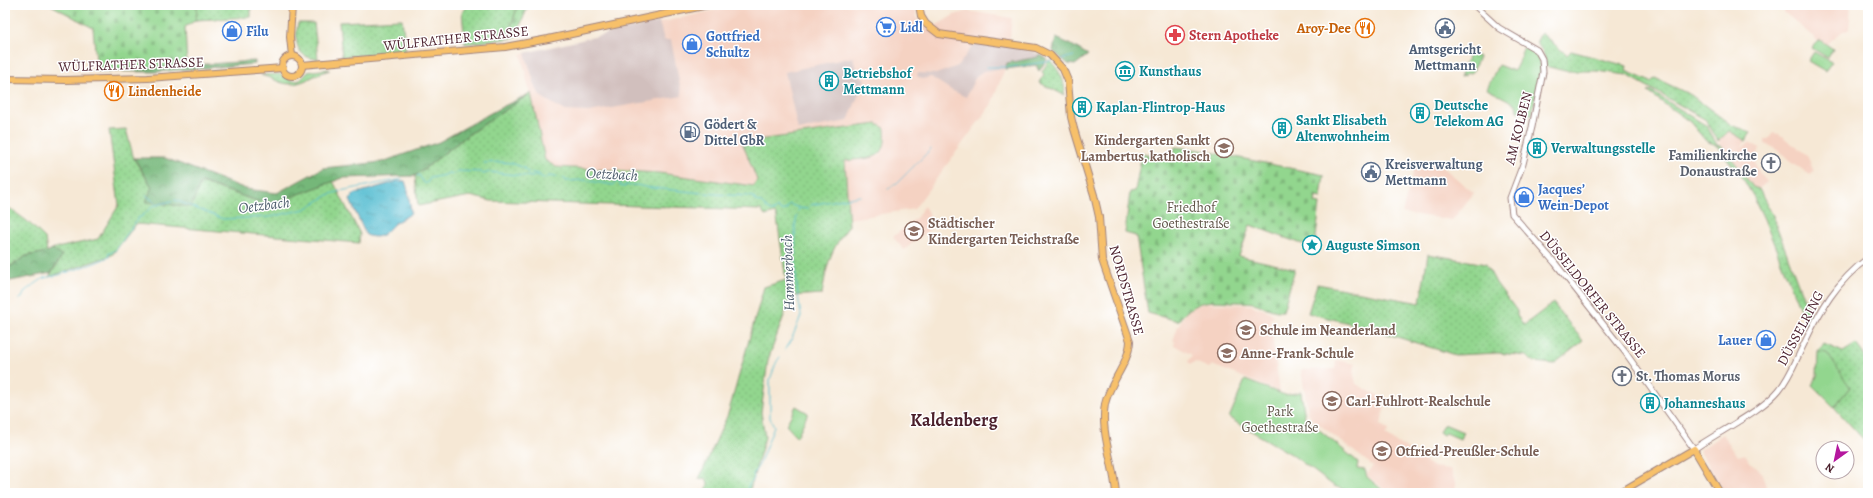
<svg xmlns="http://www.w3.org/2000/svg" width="1873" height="498" font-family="Alegreya,serif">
<defs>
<pattern id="grass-dots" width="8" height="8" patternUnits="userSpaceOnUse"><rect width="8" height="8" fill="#92d68e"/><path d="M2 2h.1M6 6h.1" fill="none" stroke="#7fb77b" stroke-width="1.8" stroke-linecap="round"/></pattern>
<pattern id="forest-crowns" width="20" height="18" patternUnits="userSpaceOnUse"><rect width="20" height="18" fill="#75b779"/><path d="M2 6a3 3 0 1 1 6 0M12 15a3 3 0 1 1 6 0" fill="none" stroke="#629463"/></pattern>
<pattern id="cemetery-stones" width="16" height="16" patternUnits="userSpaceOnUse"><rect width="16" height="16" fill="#92d68e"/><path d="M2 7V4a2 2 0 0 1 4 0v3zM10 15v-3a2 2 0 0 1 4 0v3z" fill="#7fb77b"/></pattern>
<pattern id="water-ripples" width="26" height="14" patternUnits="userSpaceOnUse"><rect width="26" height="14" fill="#53bcd0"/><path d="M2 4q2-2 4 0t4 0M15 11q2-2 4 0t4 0" fill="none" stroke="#4798a9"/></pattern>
</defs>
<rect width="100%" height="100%" fill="#fff"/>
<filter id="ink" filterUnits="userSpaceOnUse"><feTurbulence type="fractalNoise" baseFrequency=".025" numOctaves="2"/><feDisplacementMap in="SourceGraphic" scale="8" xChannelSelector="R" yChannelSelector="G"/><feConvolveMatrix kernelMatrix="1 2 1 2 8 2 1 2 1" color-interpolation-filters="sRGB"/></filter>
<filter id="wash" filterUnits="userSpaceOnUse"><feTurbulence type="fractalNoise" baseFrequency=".012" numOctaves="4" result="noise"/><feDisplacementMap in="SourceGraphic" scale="16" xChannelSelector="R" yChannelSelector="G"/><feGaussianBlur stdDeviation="0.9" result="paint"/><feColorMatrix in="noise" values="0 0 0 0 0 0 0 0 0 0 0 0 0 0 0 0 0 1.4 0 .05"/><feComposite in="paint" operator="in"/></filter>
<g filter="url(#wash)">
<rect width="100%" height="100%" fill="#f6e8d5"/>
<!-- built -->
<g fill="#f5d2c2">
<polygon points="738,5 915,5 917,19 924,26 930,29 954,15 968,11 1012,18 1007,63 991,105 914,209 849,219 845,161 879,156 883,151 884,128 877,124 742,142 757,180 754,186 661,173 556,167 545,161 521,54"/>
<polygon points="1785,5 1851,5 1849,30 1843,31 1824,46 1784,12"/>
<polygon points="1729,131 1746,141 1742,146 1743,147 1749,142 1760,148 1755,163 1759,172 1767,182 1759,189 1753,188 1718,141"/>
<polygon points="1773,133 1779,134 1807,155 1814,172 1810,175 1789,160 1780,151 1765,143 1765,139 1768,139"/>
<polygon points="1434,160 1474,193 1452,220 1402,213 1415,166 1422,166"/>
<polygon points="924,206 935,225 904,250 893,237 917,217"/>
<polygon points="1205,303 1251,305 1270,312 1274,316 1270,319 1280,392 1212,365 1209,368 1195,362 1191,364 1188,362 1192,355 1174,345 1175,341 1173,341 1178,326 1186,313 1191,308"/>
<polygon points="1336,360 1355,364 1354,375 1356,384 1386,400 1381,425 1389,430 1385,435 1434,467 1450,469 1456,485 1454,493 1388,492 1367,475 1373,466 1311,418 1308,412 1301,370 1335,369"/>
<polygon points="1723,434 1737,456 1745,454 1751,463 1757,467 1762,474 1768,493 1725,493 1699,450"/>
</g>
<!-- industrial -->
<g fill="#d1bfbd">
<polygon points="659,22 664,40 671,40 682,96 589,112 565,111 540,96 535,85 525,53"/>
<polygon points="975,43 1020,48 1039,54 1038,57 1030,59 1007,63 1005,69 983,71 976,76 966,97 951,90 931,77 922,79 917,76 918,73 936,74 958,66"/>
<polygon points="853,57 857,74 865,79 848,121 798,130 785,72"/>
</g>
<!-- grass -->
<g fill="url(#grass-dots)" stroke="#6e7a5c">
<polygon points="197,5 251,5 251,17 196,20"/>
<polygon points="468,5 518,5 507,39 465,44 462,12"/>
<polygon points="402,19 406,52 342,57 339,22"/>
<path d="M298,23H314L318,59C296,58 294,42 298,23Z"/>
<path d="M1541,33L1567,55L1571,51L1627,66L1626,71L1651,82L1655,78L1691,95L1731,125L1751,132L1746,141L1729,131L1718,141L1706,120L1627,75L1596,71H1565L1545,66C1546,56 1543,50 1536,43Z"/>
<polygon points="1470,52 1479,57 1472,73 1470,74 1466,73 1465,76 1462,75 1461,78 1460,77"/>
<path d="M1049,60C1058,68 1067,82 1064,95L1040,83L1044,74L1042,72Z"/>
<path d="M328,69L330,70C308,76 297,92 273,79C269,77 265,77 261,75L279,74L293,81L300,80L308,72L313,71Z"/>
<polygon points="1651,91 1707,126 1717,145 1721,146 1740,169 1753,187 1759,189 1772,214 1803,297 1812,316 1807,327 1764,219 1753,196 1745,182 1719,148 1714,144 1706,141 1690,122 1648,92"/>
<path d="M531,93L545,160L556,167L659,173L754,186L757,180L742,142L877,124L885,128C888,162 872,157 845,161L849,226C830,250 827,264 822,294L791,296L768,360L761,412L765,437L749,493H706L708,483L706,478L699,479L728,414L764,287L786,280L777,218L775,213L765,216L761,210L491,201L470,196L418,206L415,176L469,134Z"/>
<polygon points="126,129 134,159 152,187 146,202 201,182 257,201 277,202 333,181 360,234 359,243 136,224 112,255 49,277 62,256 52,249 98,239 119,205 109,130"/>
<polygon points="5,205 27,221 45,238 47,252 26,256 5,270"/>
<polygon points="1428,254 1486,264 1496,283 1517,311 1517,316 1524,325 1553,303 1583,341 1554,364 1533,362 1527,356 1498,353 1455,355 1365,327 1308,313 1317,284 1420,303"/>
<polygon points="1824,344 1843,352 1856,344 1868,360 1868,437 1865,441 1834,407 1850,387 1818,352"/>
</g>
<!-- forest -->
<g fill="url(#forest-crowns)" stroke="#606b52">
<polygon points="1056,38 1070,44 1088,55 1075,65 1068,64 1053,51"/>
<polygon points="1039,54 1047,59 1039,71 1036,65 1005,69 1007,63 1038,57"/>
<polygon points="255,61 255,64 155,72 97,71"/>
<polygon points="531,93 469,134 415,176 343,178 277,202 257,201 201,182 191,207 146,202 152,187 134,158 165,158 246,189 277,193 323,168 382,162 439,142 496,110"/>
<polygon points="52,249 62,256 51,273 5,282 5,270 26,256 47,252"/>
</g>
<!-- cemetery -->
<g fill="url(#cemetery-stones)" stroke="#6e7a5c">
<polygon points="51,5 197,5 196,20 185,27 187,66 97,71 93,28"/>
<polygon points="518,5 527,9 515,38 507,39"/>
<path d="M1175,147L1200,150L1324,175L1321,198L1316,197L1315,203L1320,204L1315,245L1302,244L1250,225L1239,256L1295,269L1283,311C1273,312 1264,306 1254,303C1247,302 1239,302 1232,302C1206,300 1195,300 1178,321L1148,313L1136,236L1125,233L1130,192L1135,191L1142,153L1172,159Z"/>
</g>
<!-- park -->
<g fill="#92d68e" stroke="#6e7a5c">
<polygon points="1820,40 1833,49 1828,58 1812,48"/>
<path d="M1525,44C1535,51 1540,55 1541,68L1532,115L1517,111L1516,104L1487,89L1498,65L1514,71L1522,55L1521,54Z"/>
<polygon points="1814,52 1832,62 1825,71 1808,61"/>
<polygon points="1818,352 1827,353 1850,387 1834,407 1812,385 1817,376"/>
<polygon points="1245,380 1285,395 1301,392 1305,418 1358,462 1357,469 1365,470 1367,477 1386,493 1345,490 1334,486 1291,454 1229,418"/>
<polygon points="796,406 808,413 797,437 786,425"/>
<polygon points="1444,424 1463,432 1460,439 1446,433 1443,435 1439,432"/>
</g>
<!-- water -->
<path fill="url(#water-ripples)" stroke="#4e6e7e" d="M398,181H405L408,190L411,213C406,218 400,219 395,223C385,232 382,241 366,235L350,200L354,194Z"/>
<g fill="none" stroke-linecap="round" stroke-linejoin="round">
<!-- stream -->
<g stroke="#53bcd0" stroke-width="1">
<polyline points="1059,60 1074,56"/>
<polyline points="987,67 1012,67 1052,61"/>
<polyline points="484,163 499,162 512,163 524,168 527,172 539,174 541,177"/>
<path d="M417,176L419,175L424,183H427L430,178L445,175L448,173L453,174L458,171L481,172L483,174L490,172L533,177L537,175L538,177L545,179L548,176L564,178L566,181L584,180L614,185L616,181L620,183V186L625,187L626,184L629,186C637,183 644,188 653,188C685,191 717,195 748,196L754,197L755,201L760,202L770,211H775L777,207L781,211L787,209L789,204L799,208"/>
<polyline points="888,189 897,183 931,149"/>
<polyline points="146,195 157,204"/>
<polyline points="798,211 799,208 808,209 810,205 860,196"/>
<polyline points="19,299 22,298 25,291 44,278 59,275 92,264 109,257 108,254 116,250 139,217 141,217 153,206 175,200 223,219 270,217 305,209 328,195 340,191 402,179"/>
<polyline points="785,349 790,343 801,316 796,281 795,226 797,216"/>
<polyline points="1865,404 1868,390"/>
<path d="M746,493L749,484L754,479L753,474L759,465L774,426L770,418V379C774,371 774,364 780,357"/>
</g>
</g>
</g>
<g filter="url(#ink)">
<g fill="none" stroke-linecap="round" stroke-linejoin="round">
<defs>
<path id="minor" d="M1474,5L1499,28L1537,50L1542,59L1543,72L1532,127L1523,164L1510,198L1512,214L1555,263L1625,352L1694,449C1718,432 1762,411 1779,390C1790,377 1796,360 1804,344C1820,310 1837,281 1868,258"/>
<g id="major">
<polyline points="292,5 290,37 292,56"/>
<path d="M919,5L921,16L926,24L939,34L1036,48L1050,55L1063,69L1068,81L1071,117L1074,129L1094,195L1099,217L1102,260L1130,341C1129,364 1110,381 1105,404C1100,433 1114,464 1116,493"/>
<circle cx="292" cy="66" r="10"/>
<polyline points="302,65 505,47 548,39 708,5"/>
<polyline points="5,79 65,80 148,78 283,68"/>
<polyline points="1619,493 1694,449 1720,493"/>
</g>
</defs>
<!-- minor casing -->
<use href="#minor" stroke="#a08480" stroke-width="7"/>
<!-- major casing -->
<use href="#major" stroke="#a08480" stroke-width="8"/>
<!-- minor -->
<use href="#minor" stroke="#fff" stroke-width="5"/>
<!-- major -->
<use href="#major" stroke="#f7c06b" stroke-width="6"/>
</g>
</g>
<!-- icons -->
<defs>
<symbol id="supermarket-ring" viewBox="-11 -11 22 22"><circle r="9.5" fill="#fff" stroke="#3f7fe0" stroke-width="1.5"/><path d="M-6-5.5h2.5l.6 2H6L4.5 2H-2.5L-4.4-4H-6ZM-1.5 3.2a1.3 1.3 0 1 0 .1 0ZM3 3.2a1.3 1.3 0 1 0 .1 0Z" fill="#3f7fe0"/></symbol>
<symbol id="restaurant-ring" viewBox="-11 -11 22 22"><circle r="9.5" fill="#fff" stroke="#e8710a" stroke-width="1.5"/><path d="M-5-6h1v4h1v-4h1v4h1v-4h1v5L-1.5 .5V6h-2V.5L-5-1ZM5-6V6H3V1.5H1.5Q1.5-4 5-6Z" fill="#e8710a"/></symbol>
<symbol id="civic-ring" viewBox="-11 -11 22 22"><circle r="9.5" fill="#fff" stroke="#5c6f8a" stroke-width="1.5"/><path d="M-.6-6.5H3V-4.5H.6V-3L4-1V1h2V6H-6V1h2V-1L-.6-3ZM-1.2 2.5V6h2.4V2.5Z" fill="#5c6f8a"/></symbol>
<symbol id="shop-ring" viewBox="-11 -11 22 22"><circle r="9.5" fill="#fff" stroke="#3f7fe0" stroke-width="1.5"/><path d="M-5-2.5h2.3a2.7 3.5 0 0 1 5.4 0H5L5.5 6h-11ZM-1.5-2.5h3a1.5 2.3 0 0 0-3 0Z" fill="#3f7fe0"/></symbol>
<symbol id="pharmacy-ring" viewBox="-11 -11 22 22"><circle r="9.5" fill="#fff" stroke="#e0444e" stroke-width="1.5"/><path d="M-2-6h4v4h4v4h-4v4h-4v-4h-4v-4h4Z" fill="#e0444e"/></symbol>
<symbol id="museum-ring" viewBox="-11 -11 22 22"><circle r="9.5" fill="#fff" stroke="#0f9aa8" stroke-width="1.5"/><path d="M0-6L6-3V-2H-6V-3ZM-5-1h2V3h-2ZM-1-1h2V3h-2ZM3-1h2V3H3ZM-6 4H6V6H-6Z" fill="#0f9aa8"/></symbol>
<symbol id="building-ring" viewBox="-11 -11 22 22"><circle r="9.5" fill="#fff" stroke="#0f9aa8" stroke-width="1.5"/><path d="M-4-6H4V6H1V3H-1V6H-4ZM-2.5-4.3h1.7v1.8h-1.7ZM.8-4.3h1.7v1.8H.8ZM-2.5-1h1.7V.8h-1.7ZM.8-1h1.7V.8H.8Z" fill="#0f9aa8"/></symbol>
<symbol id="fuel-ring" viewBox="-11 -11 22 22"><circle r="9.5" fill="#fff" stroke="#5c6f8a" stroke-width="1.5"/><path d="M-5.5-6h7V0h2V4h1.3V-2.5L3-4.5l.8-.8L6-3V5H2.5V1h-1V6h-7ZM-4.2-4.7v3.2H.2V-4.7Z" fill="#5c6f8a"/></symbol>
<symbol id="school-ring" viewBox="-11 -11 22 22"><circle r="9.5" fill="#fff" stroke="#8d6e63" stroke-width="1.5"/><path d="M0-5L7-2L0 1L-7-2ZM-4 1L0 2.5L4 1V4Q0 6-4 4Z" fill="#8d6e63"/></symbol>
<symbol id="church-ring" viewBox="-11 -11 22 22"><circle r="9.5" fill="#fff" stroke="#6b7280" stroke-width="1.5"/><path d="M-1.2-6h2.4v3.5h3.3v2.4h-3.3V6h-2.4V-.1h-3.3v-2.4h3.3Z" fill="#6b7280"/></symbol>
<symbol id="sight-ring" viewBox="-11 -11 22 22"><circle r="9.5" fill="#fff" stroke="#0f9aa8" stroke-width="1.5"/><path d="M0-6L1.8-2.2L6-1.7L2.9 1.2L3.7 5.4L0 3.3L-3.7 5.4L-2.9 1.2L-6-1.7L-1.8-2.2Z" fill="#0f9aa8"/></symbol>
</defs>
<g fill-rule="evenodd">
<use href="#supermarket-ring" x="875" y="16" width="22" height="22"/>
<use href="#restaurant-ring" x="1354" y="17" width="22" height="22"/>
<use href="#civic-ring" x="1434" y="17" width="22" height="22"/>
<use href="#shop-ring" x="221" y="20" width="22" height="22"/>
<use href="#pharmacy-ring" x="1164" y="24" width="22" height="22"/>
<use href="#shop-ring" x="681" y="33" width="22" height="22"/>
<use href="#museum-ring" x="1114" y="60" width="22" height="22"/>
<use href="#building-ring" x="818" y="70" width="22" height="22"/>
<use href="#restaurant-ring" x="103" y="80" width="22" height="22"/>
<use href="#building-ring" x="1071" y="96" width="22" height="22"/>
<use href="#building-ring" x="1409" y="102" width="22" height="22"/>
<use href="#building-ring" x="1271" y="117" width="22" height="22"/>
<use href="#fuel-ring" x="679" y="121" width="22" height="22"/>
<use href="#school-ring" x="1213" y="137" width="22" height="22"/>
<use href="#building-ring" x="1526" y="137" width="22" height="22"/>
<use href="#church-ring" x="1760" y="152" width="22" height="22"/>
<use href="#civic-ring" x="1360" y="161" width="22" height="22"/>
<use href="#shop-ring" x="1513" y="186" width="22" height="22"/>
<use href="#school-ring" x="903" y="220" width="22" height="22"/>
<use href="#sight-ring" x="1301" y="234" width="22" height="22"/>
<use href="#school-ring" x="1235" y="319" width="22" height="22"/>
<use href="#shop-ring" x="1755" y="329" width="22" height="22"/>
<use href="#school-ring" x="1216" y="342" width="22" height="22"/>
<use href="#church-ring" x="1611" y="365" width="22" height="22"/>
<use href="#school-ring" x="1321" y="390" width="22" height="22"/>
<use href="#building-ring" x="1639" y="392" width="22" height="22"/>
<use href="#school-ring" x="1371" y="440" width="22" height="22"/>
</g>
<g text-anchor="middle" stroke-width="3" stroke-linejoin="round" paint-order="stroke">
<!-- shop labels -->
<g font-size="14" font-weight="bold" fill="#366cbe" stroke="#fff" text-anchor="start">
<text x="900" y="32">Lidl</text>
<text x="246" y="36">Filu</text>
<text x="706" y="41">Gottfried<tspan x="706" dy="16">Schultz</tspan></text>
<text x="1538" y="194">Jacques’<tspan x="1538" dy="16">Wein-Depot</tspan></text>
<text x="1752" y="345" text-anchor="end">Lauer</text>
</g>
<!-- food labels -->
<g font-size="14" font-weight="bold" fill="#c56008" stroke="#fff" text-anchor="end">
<text x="1351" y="33">Aroy-Dee</text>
<text x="128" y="96" text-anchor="start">Lindenheide</text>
</g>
<!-- health labels -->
<g font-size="14" font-weight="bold" fill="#be3a42" stroke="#fff" text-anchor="start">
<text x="1189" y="40">Stern Apotheke</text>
</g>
<!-- street labels -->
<g font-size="14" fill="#4a1f2b" stroke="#fff">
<text transform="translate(456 38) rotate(-6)" y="5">WÜLFRATHER STRASSE</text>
<text transform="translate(131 64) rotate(-2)" y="5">WÜLFRATHER STRASSE</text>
<text transform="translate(1518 128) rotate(-76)" y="5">AM KOLBEN</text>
<text transform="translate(1127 290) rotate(74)" y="5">NORDSTRASSE</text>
<text transform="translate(1593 294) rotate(51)" y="5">DÜSSELDORFER STRASSE</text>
<text transform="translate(1800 328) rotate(-62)" y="5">DÜSSELRING</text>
</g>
<!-- service labels -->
<g font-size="14" font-weight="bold" fill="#4e5e75" stroke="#fff" text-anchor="start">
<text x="1445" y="54" text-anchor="middle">Amtsgericht<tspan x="1445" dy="16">Mettmann</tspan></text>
<text x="704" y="129">Gödert &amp;<tspan x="704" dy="16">Dittel GbR</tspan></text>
<text x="1385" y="169">Kreisverwaltung<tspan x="1385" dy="16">Mettmann</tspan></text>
</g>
<!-- culture labels -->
<g font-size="14" font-weight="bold" fill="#0d838f" stroke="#fff" text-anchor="start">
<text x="1139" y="76">Kunsthaus</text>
<text x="843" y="78">Betriebshof<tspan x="843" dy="16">Mettmann</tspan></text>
<text x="1434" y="110">Deutsche<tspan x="1434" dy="16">Telekom AG</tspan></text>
<text x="1096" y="112">Kaplan-Flintrop-Haus</text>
<text x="1296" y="125">Sankt Elisabeth<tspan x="1296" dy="16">Altenwohnheim</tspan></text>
<text x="1551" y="153">Verwaltungsstelle</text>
<text x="1326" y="250">Auguste Simson</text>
<text x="1664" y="408">Johanneshaus</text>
</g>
<!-- education labels -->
<g font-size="14" font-weight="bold" fill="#785e54" stroke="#fff" text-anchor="start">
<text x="1210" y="145" text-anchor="end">Kindergarten Sankt<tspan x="1210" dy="16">Lambertus, katholisch</tspan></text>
<text x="928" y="228">Städtischer<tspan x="928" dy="16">Kindergarten Teichstraße</tspan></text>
<text x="1260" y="335">Schule im Neanderland</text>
<text x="1241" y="358">Anne-Frank-Schule</text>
<text x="1346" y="406">Carl-Fuhlrott-Realschule</text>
<text x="1396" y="456">Otfried-Preußler-Schule</text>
</g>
<!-- worship labels -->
<g font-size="14" font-weight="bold" fill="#5b616d" stroke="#fff" text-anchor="end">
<text x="1757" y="160">Familienkirche<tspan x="1757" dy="16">Donaustraße</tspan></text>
<text x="1636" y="381" text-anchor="start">St. Thomas Morus</text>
</g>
<!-- park labels -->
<g font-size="14" fill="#605649" stroke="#fff">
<text x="1191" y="212">Friedhof<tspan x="1191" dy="16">Goethestraße</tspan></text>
<text x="1280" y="416">Park<tspan x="1280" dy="16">Goethestraße</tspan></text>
</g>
<!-- water labels -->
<g font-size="15" font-style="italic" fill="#4e5e6d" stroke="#fff">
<text transform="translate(612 174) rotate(3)" y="5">Oetzbach</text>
<text transform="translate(264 205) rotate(-7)" y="5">Oetzbach</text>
<text transform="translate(788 273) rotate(-92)" y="5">Hammerbach</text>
</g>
<!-- district labels -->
<g font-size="18" font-weight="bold" fill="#4a1f2b" stroke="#fff">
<text x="954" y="426">Kaldenberg</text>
</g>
</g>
<!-- margin -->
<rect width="1873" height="498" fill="none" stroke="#fff" stroke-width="20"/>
<!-- north arrow -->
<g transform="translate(1835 460) rotate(213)"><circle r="19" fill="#ffffff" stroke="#b7a5aa"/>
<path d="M0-3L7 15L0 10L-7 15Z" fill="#b5179e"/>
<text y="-6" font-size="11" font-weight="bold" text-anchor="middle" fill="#4a1f2b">N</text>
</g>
</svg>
